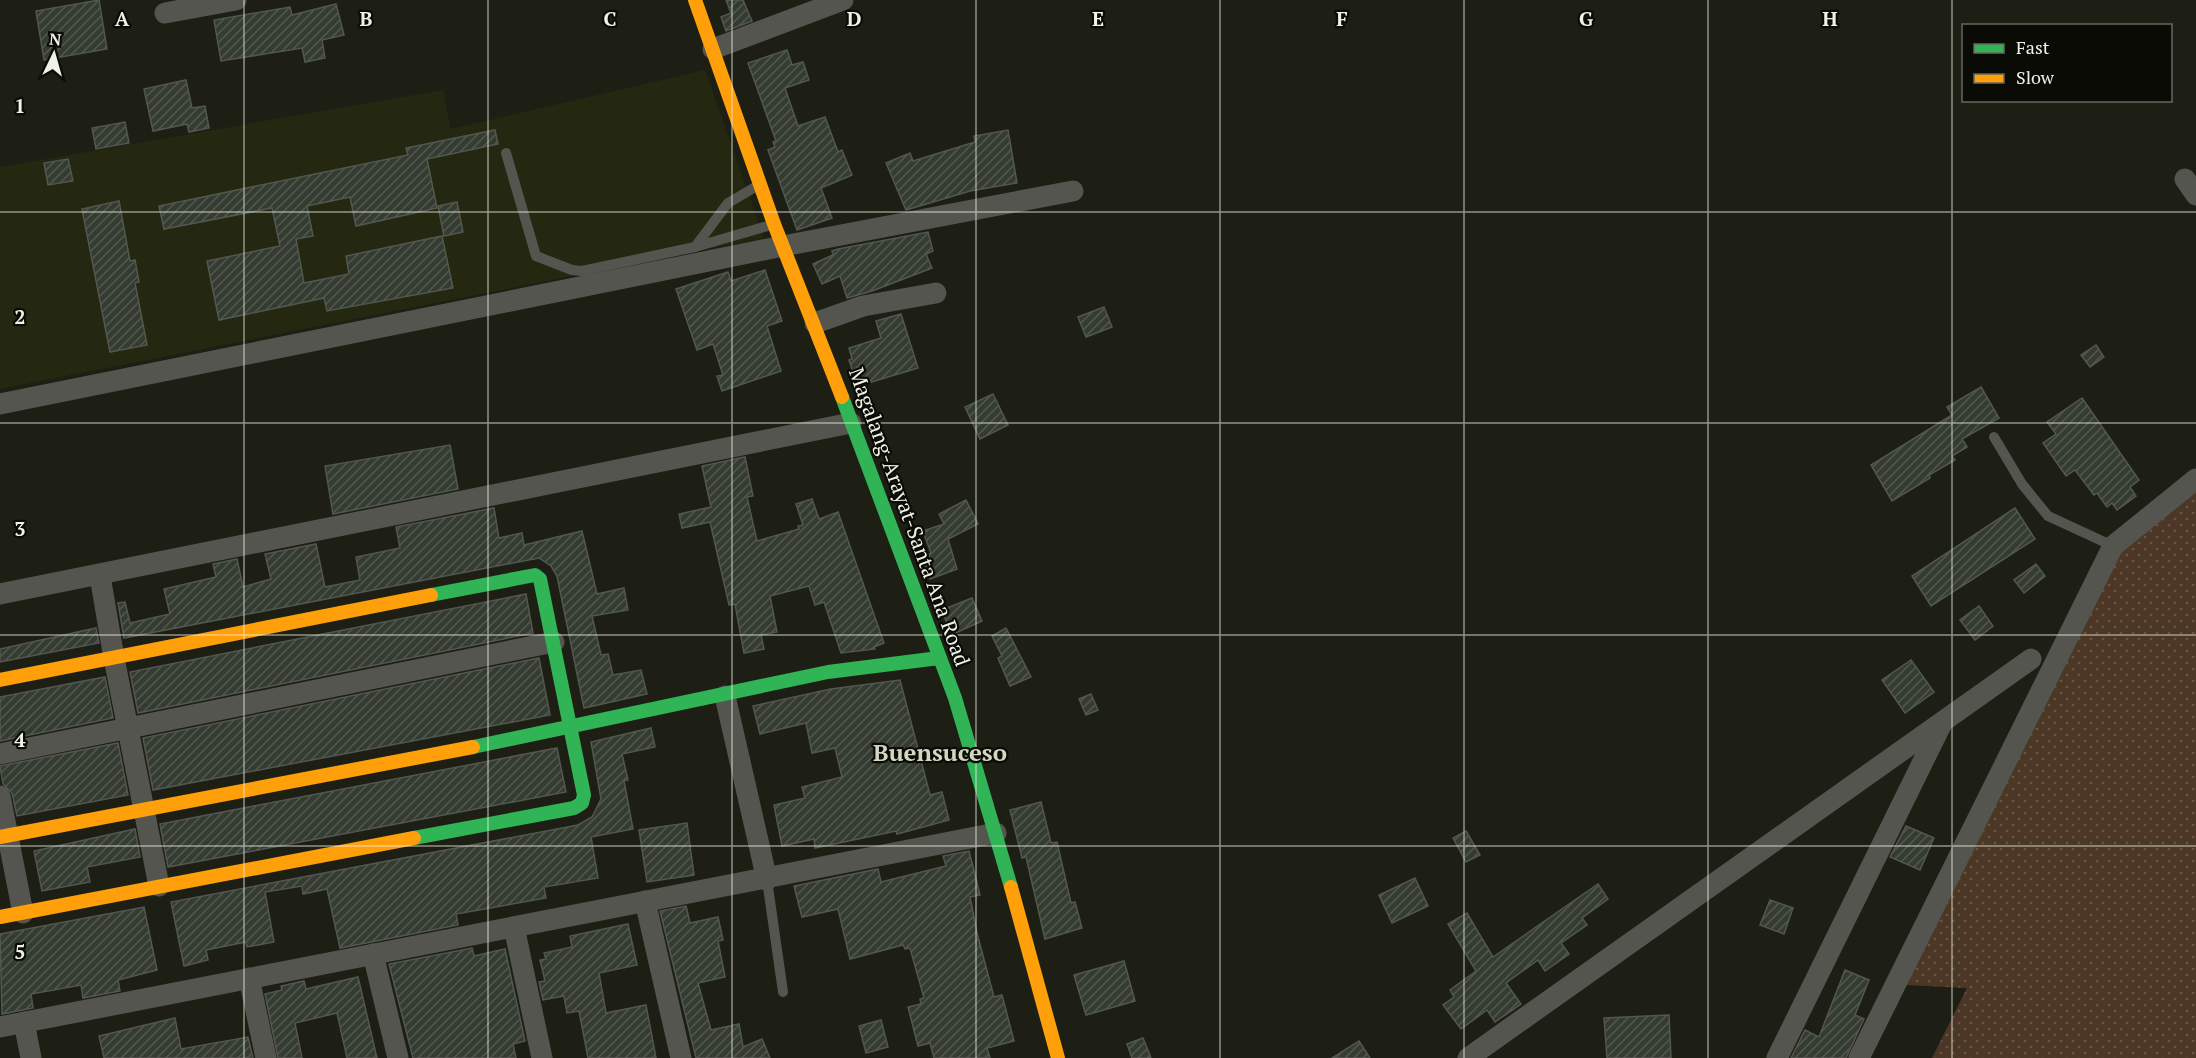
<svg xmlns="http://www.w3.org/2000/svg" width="2196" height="1058" font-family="'PT Serif',serif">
<defs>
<pattern id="grass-dots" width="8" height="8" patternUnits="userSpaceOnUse" patternTransform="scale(1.5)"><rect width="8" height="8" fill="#4c3726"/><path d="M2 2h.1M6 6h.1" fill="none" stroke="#665446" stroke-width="1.8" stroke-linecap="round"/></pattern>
<pattern id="building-hatch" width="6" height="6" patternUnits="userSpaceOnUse" patternTransform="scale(1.5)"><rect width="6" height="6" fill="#343b30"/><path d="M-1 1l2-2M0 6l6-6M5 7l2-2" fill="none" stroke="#52584e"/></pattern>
</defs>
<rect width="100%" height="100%" fill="#1d1f15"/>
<!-- built -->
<polygon fill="#242810" points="705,70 764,238 0,389 0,167 443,90 451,129"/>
<!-- grass -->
<polygon fill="url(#grass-dots)" points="2196,492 2196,1058 1932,1058 1967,988 1906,985 2121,548"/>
<!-- building -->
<g fill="url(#building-hatch)" stroke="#535750" stroke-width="1.5">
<polygon points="99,0 107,49 44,60 36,11"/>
<polygon points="726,0 743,0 752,21 726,31 721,17 731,13"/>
<polygon points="336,4 344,35 322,40 325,58 305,62 302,48 221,61 214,20 290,7 292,15"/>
<polygon points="787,50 792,65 803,62 809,80 785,88 798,126 825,117 838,152 842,150 852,175 821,188 832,218 797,230 768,150 775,147 773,142 776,141 748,63"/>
<polygon points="186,80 192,108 205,106 209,128 189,132 187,124 153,131 144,89"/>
<polygon points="125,122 129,143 96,149 92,128"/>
<polygon points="495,130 498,144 427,159 437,208 356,226 350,197 307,206 313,236 296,239 304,283 349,274 346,256 442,236 453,288 327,311 324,298 219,320 207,261 280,246 272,208 164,229 159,206 408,155 406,148"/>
<polygon points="1008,130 1017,183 970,191 906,210 886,163 910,153 913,161 975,142 974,136"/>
<polygon points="68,159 73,181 48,185 44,163"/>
<polygon points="119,201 130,261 135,260 139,282 135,283 147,345 110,352 82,209"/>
<polygon points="457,202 463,232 444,236 438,206"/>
<polygon points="928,232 933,251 926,254 932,268 872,291 847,298 840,276 822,284 813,264 833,255 832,251 838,249"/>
<polygon points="765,270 782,321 767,326 781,371 722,391 717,376 723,375 713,344 697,350 676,289 728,272 731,281"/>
<polygon points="1104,307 1112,327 1086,337 1078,317"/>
<polygon points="901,314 918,368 858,386 849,360 852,359 849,348 881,338 876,321"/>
<polygon points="2096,345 2104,357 2090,367 2081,355"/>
<polygon points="1981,387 1999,418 1962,439 1967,447 1952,456 1955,460 1929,475 1930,478 1892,501 1871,465 1952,415 1947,407"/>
<polygon points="993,394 1008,425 980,439 965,407"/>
<polygon points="2082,398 2139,480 2130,487 2136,496 2117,510 2112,503 2107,507 2097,493 2094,495 2075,470 2066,476 2043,443 2056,434 2047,422"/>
<polygon points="450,445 458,489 333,514 325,466"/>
<polygon points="745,457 753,496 747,497 757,541 799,529 798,526 803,525 796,504 812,499 819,519 838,512 884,643 874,647 875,649 841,653 824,602 815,605 809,586 770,596 777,632 761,635 764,649 744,653 735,604 729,605 710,522 682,528 679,514 711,507 702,466"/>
<polygon points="966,500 978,524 948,539 957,569 930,579 922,557 931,553 923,531 944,524 939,514"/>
<polygon points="494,508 499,538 522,533 524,545 582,531 597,594 624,588 628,610 592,616 601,655 608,654 613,675 641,670 647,694 584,708 557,576 551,566 539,558 124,638 118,603 125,602 130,623 170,614 164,589 216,577 213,564 237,559 243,587 271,579 265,554 316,544 325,587 360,580 356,557 400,548 396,527"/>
<polygon points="2015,508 2035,539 1931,606 1912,576"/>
<polygon points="2036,564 2045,576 2024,593 2014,580"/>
<polygon points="526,594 533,633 138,713 130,672"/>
<polygon points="972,598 982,621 951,635 942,610"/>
<polygon points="1979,606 1993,626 1975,640 1960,620"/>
<polygon points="96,628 99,643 0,662 0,649"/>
<polygon points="1006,628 1031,677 1010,686 998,658 1002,656 992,636"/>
<polygon points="539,658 550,715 153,790 143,738"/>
<polygon points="1911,660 1934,692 1905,713 1882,680"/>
<polygon points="105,677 113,718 0,741 0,697"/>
<polygon points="900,680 930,795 942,792 949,820 897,834 896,831 815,848 814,839 782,846 774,805 805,798 802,787 842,777 835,748 812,753 806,723 760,734 753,706 831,689"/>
<polygon points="1091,694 1098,710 1086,715 1079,699"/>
<polygon points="651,728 655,747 622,754 628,780 624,781 633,829 591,837 598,878 544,887 546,898 456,914 458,925 340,948 327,889 303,894 302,886 265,892 274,942 247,947 246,942 206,950 208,960 184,966 171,902 578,825 592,817 601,799 591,742"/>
<polygon points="118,743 128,795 17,816 12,793 3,784 0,766"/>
<polygon points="557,748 566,792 168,867 160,824"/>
<polygon points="1041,802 1051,843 1057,842 1071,903 1075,902 1082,928 1045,939 1026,857 1022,858 1010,810"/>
<polygon points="687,823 694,875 647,882 639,830"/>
<polygon points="1906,826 1934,838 1920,870 1890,857"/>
<polygon points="135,829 140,857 87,867 90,882 42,891 34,851"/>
<polygon points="1466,831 1480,855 1466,862 1453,838"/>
<polygon points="969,851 980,895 970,897 977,933 994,997 1002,995 1014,1041 987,1048 990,1058 934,1058 930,1043 918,1046 908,1007 921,1004 920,999 924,998 910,948 905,949 903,945 850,959 838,909 802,917 794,886 878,869 881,882 946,866 943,856"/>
<polygon points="1415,878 1428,906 1392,923 1379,895"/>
<polygon points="1598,884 1608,899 1582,918 1587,925 1561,943 1569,954 1545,971 1538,960 1506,983 1521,1004 1495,1022 1487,1010 1461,1029 1443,1005 1454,997 1450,990 1476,971 1448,924 1467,913 1493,957"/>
<polygon points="1770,900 1793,908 1784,934 1760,925"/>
<polygon points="686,906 690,923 718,917 723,940 718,941 725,977 698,983 711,1030 739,1024 743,1047 762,1039 770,1058 696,1058 660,911"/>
<polygon points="144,907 157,970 118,980 120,991 83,998 81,985 31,994 33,1008 2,1014 0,934"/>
<polygon points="628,924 637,965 599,973 606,1013 646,1005 656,1058 588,1058 579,1011 567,1013 564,996 543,1000 539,982 545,981 540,960 546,959 544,953 572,947 570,936"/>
<polygon points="472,948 474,956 505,949 525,1041 513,1044 516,1058 413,1058 389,964"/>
<polygon points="1124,961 1135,1001 1086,1015 1074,975"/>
<polygon points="1845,970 1869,980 1855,1015 1864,1019 1846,1058 1791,1058 1805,1030 1819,1037"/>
<polygon points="358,977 377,1058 347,1058 337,1013 295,1023 302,1058 278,1058 265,994 282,990 281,986 304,981 306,989"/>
<polygon points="1669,1015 1671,1058 1607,1058 1604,1018"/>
<polygon points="175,1018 181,1049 248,1037 253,1058 104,1058 99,1036"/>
<polygon points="881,1020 888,1047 866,1053 859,1026"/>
<polygon points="1143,1038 1151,1058 1132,1058 1127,1044"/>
<polygon points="1359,1041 1370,1058 1332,1058"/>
</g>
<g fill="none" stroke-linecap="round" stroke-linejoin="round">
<!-- lane -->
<g stroke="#555550" stroke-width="10">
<polyline points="506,153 536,256 572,270 582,271 695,247 771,225"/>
<polyline points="695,247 728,203 757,186"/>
<polyline points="1994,437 2022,484 2048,516 2113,546"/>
<polyline points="767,880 783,992"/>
</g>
<!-- street -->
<g stroke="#555550" stroke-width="21">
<polyline points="165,13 236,0"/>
<polyline points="713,49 843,0"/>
<polyline points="2185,179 2196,195"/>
<polyline points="815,323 863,306 936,293"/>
<polyline points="0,404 783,246 1073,191"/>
<polyline points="100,576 114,658 159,886"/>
<polyline points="0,594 851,423"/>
<polyline points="725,696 767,880"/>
<polyline points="0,754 554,642"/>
<polyline points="0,796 23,913"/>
<polyline points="645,901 681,1058"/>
<polyline points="514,927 542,1058"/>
<polyline points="373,954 398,1058"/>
<polyline points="249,978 266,1058"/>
<polyline points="24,1022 31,1058"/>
<polyline points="0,1027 996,833"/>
<polyline points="1468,1058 2031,659"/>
<polyline points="1777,1058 1941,725"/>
<polyline points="1859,1058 2113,546 2196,479"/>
</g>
<!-- fast -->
<g stroke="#30b455" stroke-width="14">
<polyline points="842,397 955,698 1011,887"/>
<polyline points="473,747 828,672 939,658"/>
<polyline points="414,838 574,808 582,803 584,795 540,579 535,575 431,595"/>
</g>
<!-- slow -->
<g stroke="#ff9f0a" stroke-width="14">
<polyline points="695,0 774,224 842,397"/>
<polyline points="0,680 431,595"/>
<polyline points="0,837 473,747"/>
<polyline points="1011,887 1058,1058"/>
<polyline points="0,917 414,838"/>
</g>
</g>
<!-- grid -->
<path fill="none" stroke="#f0f2e6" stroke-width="1.5" stroke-opacity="0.55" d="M244,0V1058M488,0V1058M732,0V1058M976,0V1058M1220,0V1058M1464,0V1058M1708,0V1058M1952,0V1058M0,212H2196M0,423H2196M0,635H2196M0,846H2196"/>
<g text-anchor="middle" stroke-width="4.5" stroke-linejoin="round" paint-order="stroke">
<!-- street labels -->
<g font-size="21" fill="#f0f2e6" stroke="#0a0b05">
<text transform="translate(909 517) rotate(70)" y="7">Magalang-Arayat-Santa Ana Road</text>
</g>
<!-- quarter labels -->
<g font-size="24" font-weight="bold" fill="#d3d7bf" stroke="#0a0b05">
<text x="940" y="761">Buensuceso</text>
</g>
</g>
<g font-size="20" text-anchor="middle" font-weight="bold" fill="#f0f2e6" stroke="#0a0b05" stroke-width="4.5" stroke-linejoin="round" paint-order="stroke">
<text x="122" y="26">A</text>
<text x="366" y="26">B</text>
<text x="610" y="26">C</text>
<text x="854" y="26">D</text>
<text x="1098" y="26">E</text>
<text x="1342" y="26">F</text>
<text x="1586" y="26">G</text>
<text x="1830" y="26">H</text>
<text x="20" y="113">1</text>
<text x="20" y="324">2</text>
<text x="20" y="536">3</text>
<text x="20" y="747">4</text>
<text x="20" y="959">5</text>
</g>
<!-- legend -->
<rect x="1962" y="24" width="210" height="78" fill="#0a0b05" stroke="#66675f" stroke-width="1.5"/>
<rect x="1974" y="44" width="30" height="9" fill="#30b455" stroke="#66675f" stroke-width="1.5"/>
<text x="2016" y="54" font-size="18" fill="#f0f2e6">Fast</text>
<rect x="1974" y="74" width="30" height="9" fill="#ff9f0a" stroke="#66675f" stroke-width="1.5"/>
<text x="2016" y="84" font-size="18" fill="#f0f2e6">Slow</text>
<!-- north arrow -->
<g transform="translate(54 54) rotate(5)" stroke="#0a0b05" stroke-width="4.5" paint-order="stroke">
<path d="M0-4.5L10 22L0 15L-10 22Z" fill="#f0f2e6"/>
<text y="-9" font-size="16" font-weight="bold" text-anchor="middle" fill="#f0f2e6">N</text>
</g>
</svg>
